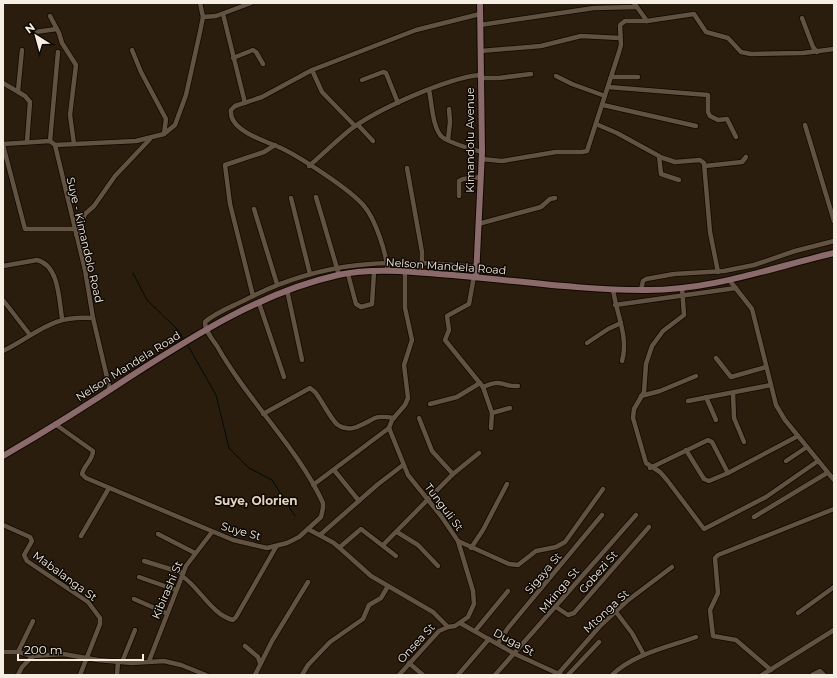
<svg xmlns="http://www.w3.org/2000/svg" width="837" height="678" font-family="Montserrat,sans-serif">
<rect width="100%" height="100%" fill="#2a1d0d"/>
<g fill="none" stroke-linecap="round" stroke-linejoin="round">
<!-- stream -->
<g stroke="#010a0a" stroke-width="1">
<polyline points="133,273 147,300 179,331 184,340"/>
<polyline points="187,344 216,395 229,448 249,468 272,480 295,516"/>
</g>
<defs>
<g id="street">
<polyline points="634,3 647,21"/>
<polyline points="223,14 245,103"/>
<polyline points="50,16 59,33 62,43 76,65 70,115 74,144"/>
<polyline points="203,17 216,16 251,3"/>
<polyline points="802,18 813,47 817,52"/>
<polyline points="480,25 594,8 637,7"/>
<polyline points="35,32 57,29"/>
<polyline points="132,50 141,72 166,119 164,134"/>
<polyline points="481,51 541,46 581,36 620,38"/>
<polyline points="233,58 253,50 256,52 263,64"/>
<polyline points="312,70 322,92 355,126"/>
<polyline points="556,76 572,84 605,96"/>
<polyline points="611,77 638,77"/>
<polyline points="480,78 499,78 531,74"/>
<polyline points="362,80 383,72 386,73 398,103"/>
<polyline points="3,83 25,96 30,102 27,142"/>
<polyline points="608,87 708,95 708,112 710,116 718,120 727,119 736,137"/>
<path d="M429,90C432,103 432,125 441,136C448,143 471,149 482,152"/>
<polyline points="18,91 22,50"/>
<polyline points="603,105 696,126"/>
<polyline points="596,124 617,133 659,156 661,174 679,180"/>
<polyline points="358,125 373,141"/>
<polyline points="805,125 834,221"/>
<polyline points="448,140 450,122 449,109"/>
<polyline points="50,141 58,52"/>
<polyline points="3,144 50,141 55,145 85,270 93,318 110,390"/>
<polyline points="3,145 25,229 74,229"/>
<polyline points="55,145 136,141 164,134 175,125 186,95 200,32 203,17 200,3"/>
<polyline points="660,157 675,162 700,160 704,163 710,232 718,272"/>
<polyline points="481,159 502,161 556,152 582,152 587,151 619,52 621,45 620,25 625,21 647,21 694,14 706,32 728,38 741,52 751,54 803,53 834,49"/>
<path d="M309,166C323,154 336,141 351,129C378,109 447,78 480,75"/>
<polyline points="705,166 742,162 746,157"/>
<polyline points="407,168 422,252 422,272"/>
<polyline points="459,196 459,181 463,179 481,177"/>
<polyline points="316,197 339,275"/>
<polyline points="291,198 310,274"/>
<polyline points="254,209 277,284"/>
<polyline points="478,224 541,207 550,199 555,198"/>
<polyline points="76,235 85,214 94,206 115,176 150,139"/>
<path d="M3,266L37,260C59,265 59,300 62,318"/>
<path d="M388,271C386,253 376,220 364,206C351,190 300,157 281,148C268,142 252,138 240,128C235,124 230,118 231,110L235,106L262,97L312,70L416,30L480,14"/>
<polyline points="348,274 356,304 361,307 372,304 374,272"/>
<polyline points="474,276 469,304 447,316 449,330 445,340 483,387 492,413 491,428"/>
<polyline points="730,281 752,309 776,405 785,420 834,480"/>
<polyline points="682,288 684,315 663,331 652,346 646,364 644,392 634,409 633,418 646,463 660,472 667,480 704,529 766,497 818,461"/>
<path d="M613,289C616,313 629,337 622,361"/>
<polyline points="287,290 302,360"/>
<polyline points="641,290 643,281 646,279 674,274 724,271 754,265 795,251 834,241"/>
<polyline points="253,296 230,204 225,165 264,152 275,145"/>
<polyline points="3,300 30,335"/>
<polyline points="259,303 284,377"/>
<polyline points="615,305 736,288"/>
<polyline points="587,343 608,329 621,323"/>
<path d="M3,351C39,333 50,315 93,318"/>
<polyline points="716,358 731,377 766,367"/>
<path d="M483,387C504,378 500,387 518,386"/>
<polyline points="733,393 734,418 744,442"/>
<polyline points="641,396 660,391 696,376"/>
<polyline points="706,397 716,420"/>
<polyline points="688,401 771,385"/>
<polyline points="430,404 457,397 480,383"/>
<polyline points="492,413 510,408"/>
<path d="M263,414L310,388L315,392C321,399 331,420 338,425C351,434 364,423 375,418C380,416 388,417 394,418"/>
<polyline points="419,418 432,451 453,474"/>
<path d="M55,424L93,451C93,460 84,465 82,474L86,478L233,540L267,548L287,543L299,537L321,517L323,508V503C298,448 247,400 217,346C212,339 205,331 205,322C215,313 231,307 243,301C320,260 391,258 477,267"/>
<polyline points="686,450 704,479 709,481 728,473 798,436"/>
<polyline points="786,461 807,447"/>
<polyline points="650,468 708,440 712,442 728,473"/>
<polyline points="334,470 359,501"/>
<polyline points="313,485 389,428"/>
<polyline points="754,517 827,473"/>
<polyline points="3,525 30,537 32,541 24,555 27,561 88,602 100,618 100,624 80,675"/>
<polyline points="308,529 334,543 371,576 433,612 448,627 455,626 468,617 474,604 473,591 458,541 441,516 408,475 389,428 392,420 405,405 408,398 404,365 412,340 405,308 405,271"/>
<polyline points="397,532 418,545 438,566"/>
<polyline points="158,534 195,553"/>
<polyline points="320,535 377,485 403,465"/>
<polyline points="81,536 109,488"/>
<polyline points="458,541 509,564 518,565 536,551 556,547 565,542 603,489"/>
<polyline points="383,545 453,474 479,453"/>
<polyline points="340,547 361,529 396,556"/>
<polyline points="471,548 483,530 507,484"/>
<polyline points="144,561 183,573"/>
<path d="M182,576C200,588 211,614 233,620L236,617L276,547"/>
<polyline points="139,577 176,590"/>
<polyline points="134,599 166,613"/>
<polyline points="556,607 568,615 574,613 649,527"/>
<polyline points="616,612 632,633 644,655"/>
<polyline points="798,613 834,587"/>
<polyline points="460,623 515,654 561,675"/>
<polyline points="475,631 508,591"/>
<polyline points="498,643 508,628 602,515"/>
<polyline points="245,646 258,657 260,663"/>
<polyline points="3,652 18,652 33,656 63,654 98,660 132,663 164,661 181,665 206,675"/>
<polyline points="18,652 33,621"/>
<polyline points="149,661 186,566 212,532"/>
<polyline points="122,662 135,630"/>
<polyline points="409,663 423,675"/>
<polyline points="771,670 736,640 713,636 710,610 718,593 715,558 718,555 834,509"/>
<polyline points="558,674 601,625 627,601 672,567"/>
<polyline points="18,675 22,667 33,656"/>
<polyline points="117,675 118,662"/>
<polyline points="255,675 272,641 308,582"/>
<polyline points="302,675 308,665 330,642 363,619 369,605 381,598 388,586"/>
<polyline points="399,675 439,631 448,627"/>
<polyline points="458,675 489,639"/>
<polyline points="495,675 636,515"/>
<polyline points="568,675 599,642"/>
<path d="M612,675C633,654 668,647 696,637"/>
<polyline points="762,675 834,630"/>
<polyline points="812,675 820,671 824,675"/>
</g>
<g id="secondary">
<polyline points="476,277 482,152 480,3"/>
<path d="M3,456C46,431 89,404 131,376C195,335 262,292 338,275C371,268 406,271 439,274C507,279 575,290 643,290C710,291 770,268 834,253"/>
</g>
</defs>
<!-- street casing -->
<use href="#street" stroke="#120700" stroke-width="6"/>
<!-- secondary casing -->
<use href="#secondary" stroke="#120700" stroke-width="8"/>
<!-- street -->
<use href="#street" stroke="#615241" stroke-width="4.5"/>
<!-- secondary -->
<use href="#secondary" stroke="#8a6a6b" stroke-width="6"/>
</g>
<g text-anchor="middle" stroke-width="3" stroke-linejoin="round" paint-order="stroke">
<!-- street labels -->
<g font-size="11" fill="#f6ede3" stroke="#0e0904">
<text transform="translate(470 140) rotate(-90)" y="4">Kimandolu Avenue</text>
<text transform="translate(85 240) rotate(77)" y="4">Suye - Kimandolo Road</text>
<text transform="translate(446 266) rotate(4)" y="4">Nelson Mandela Road</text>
<text transform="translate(128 366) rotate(-32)" y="4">Nelson Mandela Road</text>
<text transform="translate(444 507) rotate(53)" y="4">Tunguli St</text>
<text transform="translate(241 531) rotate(16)" y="4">Suye St</text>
<text transform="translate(598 572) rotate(-49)" y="4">Gobezi St</text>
<text transform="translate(543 573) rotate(-50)" y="4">Sigaya St</text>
<text transform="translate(65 576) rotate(36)" y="4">Mabalanga St</text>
<text transform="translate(167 590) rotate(-67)" y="4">Kibirashi St</text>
<text transform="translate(559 590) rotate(-50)" y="4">Mkinga St</text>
<text transform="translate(606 611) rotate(-43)" y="4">Mtonga St</text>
<text transform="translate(514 642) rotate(28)" y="4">Duga St</text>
<text transform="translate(416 643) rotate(-47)" y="4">Onsea St</text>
</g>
<!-- neighbourhood labels -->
<g font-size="12" font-weight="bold" fill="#e3d2bd" stroke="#0e0904">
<text x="256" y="505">Suye, Olorien</text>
</g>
</g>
<!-- border -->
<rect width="837" height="678" fill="none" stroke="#f6ede3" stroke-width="8"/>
<!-- north arrow -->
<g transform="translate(36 36) rotate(323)" stroke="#0e0904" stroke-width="3" paint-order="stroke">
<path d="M0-3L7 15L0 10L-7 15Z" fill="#f6ede3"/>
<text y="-6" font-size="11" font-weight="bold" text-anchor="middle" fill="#f6ede3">N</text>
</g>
<!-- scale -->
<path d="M18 654v6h125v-6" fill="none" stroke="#f6ede3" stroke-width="2"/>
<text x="24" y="654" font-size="12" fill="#f6ede3" stroke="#0e0904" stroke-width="3" paint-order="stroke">200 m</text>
</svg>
